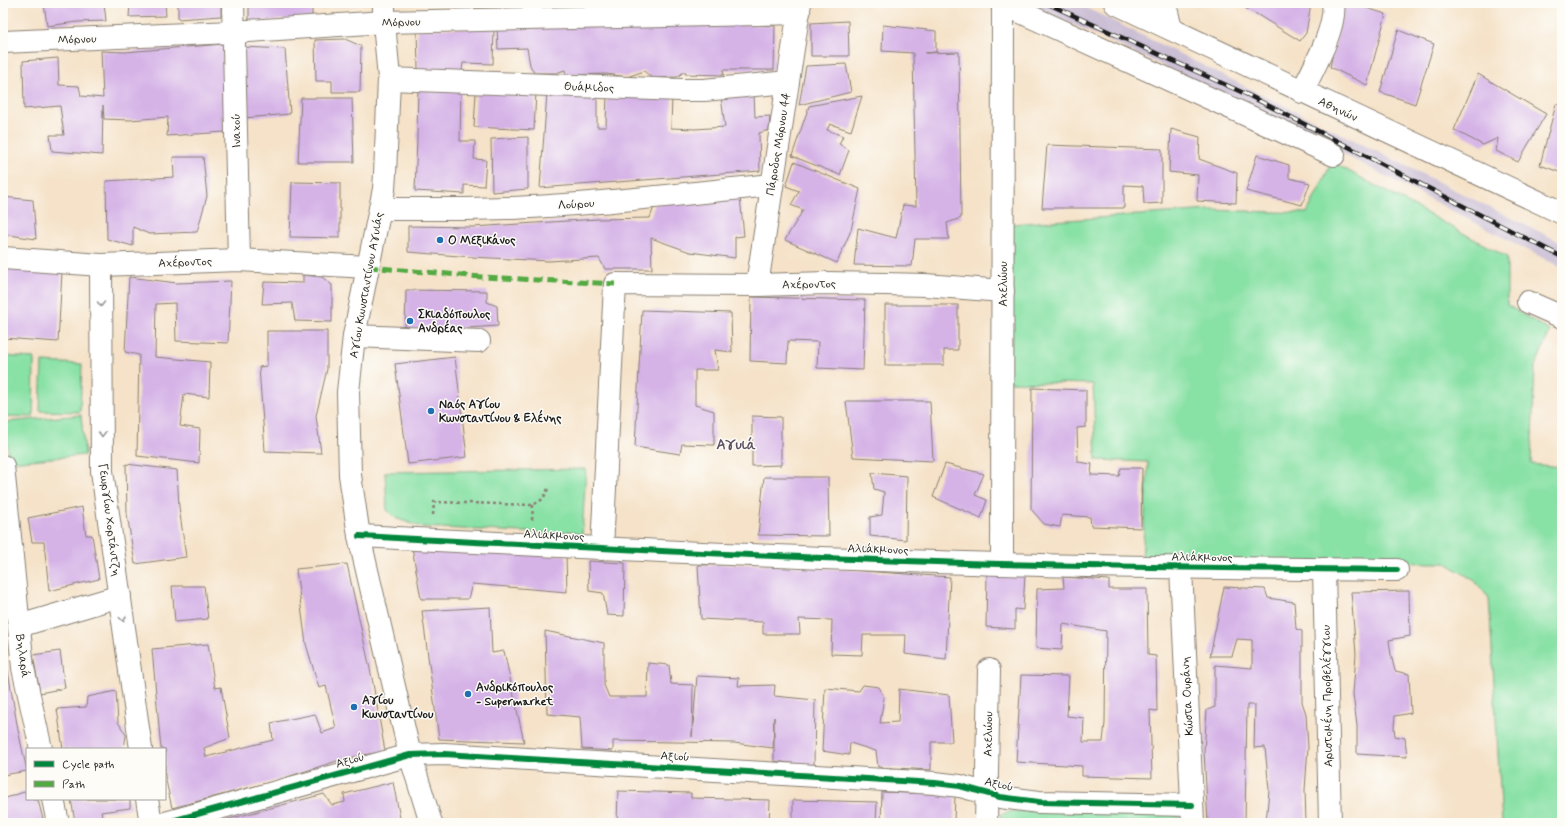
<svg xmlns="http://www.w3.org/2000/svg" width="1565" height="826" font-family="Mynerve,sans-serif">
<rect width="100%" height="100%" fill="#fdfcf7"/>
<filter id="ink" filterUnits="userSpaceOnUse"><feTurbulence type="fractalNoise" baseFrequency=".025" numOctaves="2"/><feDisplacementMap in="SourceGraphic" scale="8" xChannelSelector="R" yChannelSelector="G"/><feConvolveMatrix kernelMatrix="1 2 1 2 8 2 1 2 1" color-interpolation-filters="sRGB"/></filter>
<filter id="wash" filterUnits="userSpaceOnUse"><feTurbulence type="fractalNoise" baseFrequency=".012" numOctaves="4" result="noise"/><feDisplacementMap in="SourceGraphic" scale="16" xChannelSelector="R" yChannelSelector="G"/><feGaussianBlur stdDeviation="0.9" result="paint"/><feColorMatrix in="noise" values="0 0 0 0 0 0 0 0 0 0 0 0 0 0 0 0 0 1.4 0 .05"/><feComposite in="paint" operator="in"/></filter>
<g filter="url(#wash)">
<rect width="100%" height="100%" fill="#f5e2c8"/>
<!-- industrial -->
<polygon fill="#cbbfd5" points="1026,3 1076,3 1111,20 1562,243 1562,268 1253,107"/>
<!-- green -->
<g fill="#88e1a5" stroke="#527e60">
<polygon points="1332,162 1507,257 1507,305 1550,331 1535,367 1531,464 1562,467 1562,823 1502,823 1489,598 1475,581 1446,563 1142,560 1148,462 1096,460 1093,384 1009,382 1011,224 1209,210 1307,213"/>
<polygon points="3,356 34,358 33,417 3,416"/>
<polygon points="42,362 82,364 80,412 40,411"/>
<polygon points="81,415 85,455 9,462 5,422"/>
<polygon points="586,469 582,535 421,527 395,518 387,510 385,472"/>
<polygon points="1014,811 1135,812 1171,814 1183,819 1183,823 1000,823 1001,814"/>
</g>
<g id="blocks">
<!-- building -->
<g fill="#d5b3e7">
<polygon points="44,3 104,3 106,21 77,22 47,26"/>
<polygon points="130,3 165,3 166,16 129,17"/>
<polygon points="178,3 221,3 221,16 178,19"/>
<polygon points="249,3 356,3 356,6 312,7 312,18 249,22"/>
<polygon points="1236,3 1311,3 1306,33 1300,41 1258,15"/>
<polygon points="1344,3 1350,3 1386,14 1367,85 1330,67"/>
<polygon points="686,21 775,26 774,70 723,70 724,75 685,74 685,71 677,77 652,78 644,71 627,77 607,74 566,75 565,70 556,73 534,73 530,65 527,48 498,49 497,26"/>
<polygon points="848,21 849,56 811,56 811,23"/>
<polygon points="883,25 936,31 936,52 925,53 959,52 961,218 947,223 949,239 915,239 912,266 854,265 858,228 896,238 903,205 916,206 913,53 882,51"/>
<polygon points="494,28 493,64 463,63 462,71 418,70 417,29"/>
<polygon points="1398,30 1434,44 1415,104 1380,92"/>
<polygon points="345,39 361,46 360,92 332,92 332,81 316,81 315,40"/>
<polygon points="223,44 225,132 167,136 168,117 130,120 104,119 103,105 102,155 52,151 50,135 64,135 60,106 24,109 23,61 58,58 59,85 79,86 81,96 103,98 101,51 125,52"/>
<polygon points="243,47 285,49 290,114 244,118"/>
<polygon points="846,64 851,92 799,105 806,66"/>
<polygon points="1478,74 1546,114 1518,162 1496,151 1498,138 1483,145 1454,130"/>
<polygon points="418,85 461,86 460,141 475,141 474,159 486,160 484,186 464,185 464,194 415,191 417,139"/>
<polygon points="476,92 536,92 534,130 474,127"/>
<polygon points="547,93 597,94 597,127 606,127 607,93 672,95 671,128 695,129 725,127 721,97 754,94 755,117 770,116 769,130 759,133 760,171 540,188"/>
<polygon points="862,96 851,131 830,124 827,130 843,136 839,144 849,150 840,175 792,156 809,106"/>
<polygon points="301,98 352,98 354,162 298,162"/>
<polygon points="1556,104 1562,106 1562,173 1540,165"/>
<polygon points="1171,129 1200,137 1199,159 1237,173 1236,203 1197,201 1198,175 1169,172"/>
<polygon points="528,137 528,189 492,192 491,139"/>
<polygon points="1047,145 1162,149 1162,203 1144,204 1143,186 1124,185 1124,208 1042,208"/>
<polygon points="1257,155 1289,165 1289,178 1310,183 1302,205 1246,191"/>
<polygon points="173,157 203,157 207,196 197,232 149,234 133,227 133,246 107,239 106,181 174,177"/>
<polygon points="794,162 860,189 851,230 837,263 785,240 803,210 791,205 799,191 786,186"/>
<polygon points="292,182 340,183 340,238 290,237"/>
<polygon points="3,197 33,200 36,239 3,234"/>
<polygon points="740,197 744,236 735,237 735,258 690,252 651,238 652,269 605,269 599,258 549,261 472,257 408,252 408,226 473,227 598,219 650,218 655,204"/>
<polygon points="3,268 62,272 58,342 3,338"/>
<polygon points="303,275 322,277 332,285 332,322 295,321 292,303 262,304 264,282 303,283"/>
<polygon points="129,277 177,283 231,281 228,343 176,341 175,303 156,304 155,357 210,362 209,397 184,394 180,426 200,429 199,463 137,456 139,355 125,352"/>
<polygon points="406,290 487,291 487,302 497,306 498,326 405,332"/>
<polygon points="751,297 865,300 863,370 817,368 818,342 788,341 787,363 750,361"/>
<polygon points="885,305 958,305 958,350 944,350 944,365 885,365"/>
<polygon points="642,310 731,313 732,352 715,350 718,370 695,370 695,405 714,411 714,445 682,444 680,454 635,447"/>
<polygon points="267,331 327,331 327,369 316,416 321,453 265,451 259,367 267,366"/>
<polygon points="455,357 467,457 408,464 395,364"/>
<polygon points="1032,388 1086,390 1086,427 1077,428 1078,462 1092,464 1091,475 1119,476 1121,468 1142,468 1141,528 1091,526 1090,517 1062,515 1060,527 1044,524 1031,509"/>
<polygon points="846,401 930,401 933,461 853,457"/>
<polygon points="752,416 781,417 781,465 752,466"/>
<polygon points="126,464 177,470 179,507 186,557 135,564 127,514"/>
<polygon points="945,464 984,474 975,495 987,500 981,518 933,497"/>
<polygon points="872,473 907,476 906,540 870,536 870,517 882,515 884,492 874,489"/>
<polygon points="764,477 828,477 829,536 758,535"/>
<polygon points="82,507 86,535 92,535 99,579 49,591 44,542 32,542 28,518"/>
<polygon points="412,547 566,555 567,592 472,584 468,599 421,599"/>
<polygon points="588,561 625,563 624,616 607,615 603,593 589,591"/>
<polygon points="347,564 372,678 385,751 343,759 278,780 172,808 165,776 165,749 161,749 152,649 208,644 215,688 221,687 230,738 204,748 206,757 273,740 271,723 315,714 322,733 336,728 326,686 319,688 306,644 296,569"/>
<polygon points="762,564 950,577 946,659 905,654 906,635 863,635 862,655 831,654 832,620 799,619 800,634 763,634 763,622 701,619 698,565"/>
<polygon points="987,572 1025,574 1023,610 1015,609 1015,629 986,627"/>
<polygon points="1063,577 1109,580 1109,589 1147,589 1148,655 1156,656 1157,711 1150,710 1152,778 1082,776 1082,766 1016,762 1021,675 1069,676 1067,716 1084,718 1083,742 1103,742 1105,723 1106,631 1063,624 1062,650 1036,648 1037,589 1064,588"/>
<polygon points="172,586 204,586 208,619 175,622"/>
<polygon points="1224,587 1265,589 1268,598 1294,602 1296,629 1302,631 1302,702 1306,714 1308,747 1305,790 1306,823 1266,823 1269,790 1265,747 1254,748 1255,705 1247,705 1245,823 1208,823 1204,751 1207,710 1215,707 1215,665 1252,668 1252,640 1237,639 1232,656 1210,656"/>
<polygon points="1409,591 1410,636 1389,640 1391,655 1395,671 1409,674 1411,713 1395,716 1394,727 1395,736 1405,738 1407,757 1357,754 1357,726 1353,694 1356,654 1351,592"/>
<polygon points="490,607 492,653 504,651 524,742 439,739 422,611"/>
<polygon points="545,631 604,643 604,685 609,697 647,697 648,663 669,665 671,684 693,685 692,737 697,676 739,678 738,686 775,685 774,696 815,700 814,766 774,761 774,717 773,748 734,743 613,741 613,751 582,749 580,717 547,714"/>
<polygon points="3,642 18,730 27,771 3,775"/>
<polygon points="60,651 65,688 40,693 33,655"/>
<polygon points="863,685 879,687 884,697 880,723 898,722 899,689 949,695 952,742 931,742 931,770 878,767 876,751 850,743 849,755 822,751 825,688 859,691"/>
<polygon points="116,691 118,722 126,735 124,749 63,749 57,709 86,707 87,697"/>
<polygon points="393,782 401,823 214,823 324,794 332,805 345,802 344,794"/>
<polygon points="27,791 27,799 38,800 44,823 3,823 3,799"/>
<polygon points="618,791 691,793 691,798 770,800 769,823 617,823"/>
<polygon points="882,792 955,795 954,823 881,823"/>
<polygon points="71,799 130,799 130,808 101,812 103,821 75,822"/>
<polygon points="793,800 877,802 876,823 793,823"/>
</g>
</g>
</g>
<g filter="url(#ink)">
<use href="#blocks" fill-opacity="0" stroke="#887f72" stroke-width="1"/>
<g fill="none" stroke-linecap="round" stroke-linejoin="round">
<defs>
<g id="minor">
<polyline points="233,3 239,260"/>
<polyline points="1001,3 1334,155"/>
<polyline points="1115,3 1562,213"/>
<polyline points="1159,3 1167,12 1171,29"/>
<polyline points="3,42 233,32 384,22 799,13"/>
<polyline points="389,79 680,90 704,90 788,82"/>
<path d="M1302,92C1313,69 1337,27 1333,3"/>
<path d="M380,209C430,209 480,210 531,207C612,203 692,193 772,185"/>
<polyline points="3,258 101,265 239,260 368,267"/>
<polyline points="101,265 102,471 141,749"/>
<polyline points="757,285 800,3"/>
<polyline points="1528,302 1562,317"/>
<polyline points="354,336 479,341"/>
<polyline points="3,466 23,668 41,749"/>
<path d="M359,536C572,547 786,558 1000,564C1132,568 1265,568 1397,570"/>
<polyline points="602,549 615,284 757,285 827,283 885,284 925,285 1003,291"/>
<polyline points="1002,564 1003,4"/>
<polyline points="1181,568 1193,823"/>
<polyline points="1324,569 1330,823"/>
<polyline points="19,626 120,596"/>
<polyline points="53,799 58,823"/>
<polyline points="147,799 151,823"/>
<polyline points="165,823 410,755 444,754 935,783 960,786 1000,797 1039,802 1192,805"/>
<polyline points="986,823 989,670"/>
</g>
<polyline id="major" points="384,3 384,22 389,79 385,174 384,189 354,336 348,392 350,475 359,536 410,755 431,823"/>
</defs>
<!-- minor casing -->
<use href="#minor" stroke="#887f72" stroke-width="24"/>
<!-- major casing -->
<use href="#major" stroke="#887f72" stroke-width="24"/>
<!-- path -->
<g stroke="#887f72" stroke-width="2.5" stroke-dasharray="3 3" stroke-linecap="butt">
<polyline points="433,515 434,502 533,505 543,499 549,487"/>
<polyline points="532,520 533,505"/>
</g>
<!-- minor -->
<use href="#minor" stroke="#fff" stroke-width="22"/>
<!-- major -->
<use href="#major" stroke="#fff" stroke-width="22"/>
<defs>
<polyline id="rail" points="1046,3 1248,95 1562,257"/>
</defs>
<!-- rail casing -->
<use href="#rail" stroke="#1c1c1c" stroke-width="4.5"/>
<!-- rail -->
<use href="#rail" stroke="#fdfcf7" stroke-width="3" stroke-dasharray="9" stroke-linecap="butt"/>
<!-- quiet -->
<polyline stroke="#52a943" stroke-width="5" stroke-dasharray="10 5" stroke-linecap="butt" points="368,267 482,277 615,284"/>
<defs>
<g id="cycleway">
<path d="M359,536C572,547 786,558 1000,564C1132,568 1265,568 1397,570"/>
<polyline points="165,823 410,755 444,754 935,783 960,786 1000,797 1039,802 1192,805"/>
</g>
</defs>
<!-- cycleway casing -->
<use href="#cycleway" stroke="#fdfcf7" stroke-width="8"/>
<!-- cycleway -->
<use href="#cycleway" stroke="#00873e" stroke-width="6"/>
</g>
<!-- one-way arrows -->
<defs><path id="oneway-chevron" d="M-2-3.5L2.5 0L-2 3.5" fill="none" stroke-width="1.6" stroke-linecap="round" stroke-linejoin="round"/></defs>
<g stroke="#999">
<use href="#oneway-chevron" transform="translate(101 304) rotate(90)"/>
<use href="#oneway-chevron" transform="translate(102 434) rotate(90)"/>
<use href="#oneway-chevron" transform="translate(123 619) rotate(82)"/>
</g>
</g>
<!-- markers -->
<g fill="#1f6fb2" stroke="#fdfcf7" stroke-width="1.5">
<circle cx="440" cy="240" r="4"/>
<circle cx="410" cy="321" r="4"/>
<circle cx="431" cy="411" r="4"/>
<circle cx="468" cy="694" r="4"/>
<circle cx="354" cy="707" r="4"/>
</g>
<g text-anchor="middle" stroke-width="3" stroke-linejoin="round" paint-order="stroke">
<!-- street labels -->
<g font-size="12" fill="#1c1c1c" stroke="#fdfcf7">
<text transform="translate(401 22) rotate(-2)" y="4">Μόρνου</text>
<text transform="translate(77 39) rotate(-2)" y="4">Μόρνου</text>
<text transform="translate(589 87) rotate(2)" y="4">Θυάμιδος</text>
<text transform="translate(1338 109) rotate(25)" y="4">Αθηνών</text>
<text transform="translate(236 131) rotate(-91)" y="4">Ιναχού</text>
<text transform="translate(778 144) rotate(-81)" y="4">Πάροδος Μόρνου 44</text>
<text transform="translate(576 204) rotate(-4)" y="4">Λούρου</text>
<text transform="translate(185 262) rotate(-2)" y="4">Αχέροντος</text>
<text transform="translate(809 284) rotate(-1)" y="4">Αχέροντος</text>
<text transform="translate(1003 284) rotate(-90)" y="4">Αχελώου</text>
<text transform="translate(366 285) rotate(-80)" y="4">Αγίου Κωνσταντίνου Αγυιάς</text>
<text transform="translate(110 520) rotate(83)" y="4">Γεωργίου Χορτάντζη</text>
<text transform="translate(554 535) rotate(3)" y="4">Αλιάκμονος</text>
<text transform="translate(878 549) rotate(2)" y="4">Αλιάκμονος</text>
<text transform="translate(1202 557) rotate(1)" y="4">Αλιάκμονος</text>
<text transform="translate(23 656) rotate(82)" y="4">Βηλαρά</text>
<text transform="translate(1187 696) rotate(-93)" y="4">Κώστα Ουράνη</text>
<text transform="translate(1327 696) rotate(-91)" y="4">Αριστομένη Προβελέγγιου</text>
<text transform="translate(988 734) rotate(-89)" y="4">Αχελώου</text>
<text transform="translate(675 756) rotate(3)" y="4">Αξιού</text>
<text transform="translate(350 760) rotate(-16)" y="4">Αξιού</text>
<text transform="translate(999 784) rotate(13)" y="4">Αξιού</text>
</g>
<!-- poi labels -->
<g font-size="12" font-weight="bold" fill="#1c1c1c" stroke="#fdfcf7" text-anchor="start">
<text x="448" y="244">Ο Μεξικάνος</text>
<text x="418" y="318">Σκιαδόπουλος<tspan x="418" dy="14">Ανδρέας</tspan></text>
<text x="439" y="408">Ναός Αγίου<tspan x="439" dy="14">Κωνσταντίνου &amp; Ελένης</tspan></text>
<text x="476" y="691">Ανδρικόπουλος<tspan x="476" dy="14">- Supermarket</tspan></text>
<text x="362" y="704">Αγίου<tspan x="362" dy="14">Κωνσταντίνου</tspan></text>
</g>
<!-- quarter labels -->
<g font-size="14" font-weight="bold" fill="#5d5163" stroke="#fdfcf7">
<text x="736" y="449">Αγυιά</text>
</g>
</g>
<!-- margin -->
<rect width="1565" height="826" fill="none" stroke="#fdfcf7" stroke-width="16"/>
<!-- legend -->
<rect x="26" y="748" width="140" height="52" fill="#fdfcf7" stroke="#a3a29f"/>
<rect x="34" y="761" width="20" height="6" fill="#00873e" stroke="#a3a29f"/>
<text x="62" y="768" font-size="12" fill="#1c1c1c">Cycle path</text>
<rect x="34" y="781" width="20" height="6" fill="#52a943" stroke="#a3a29f"/>
<text x="62" y="788" font-size="12" fill="#1c1c1c">Path</text>
</svg>
